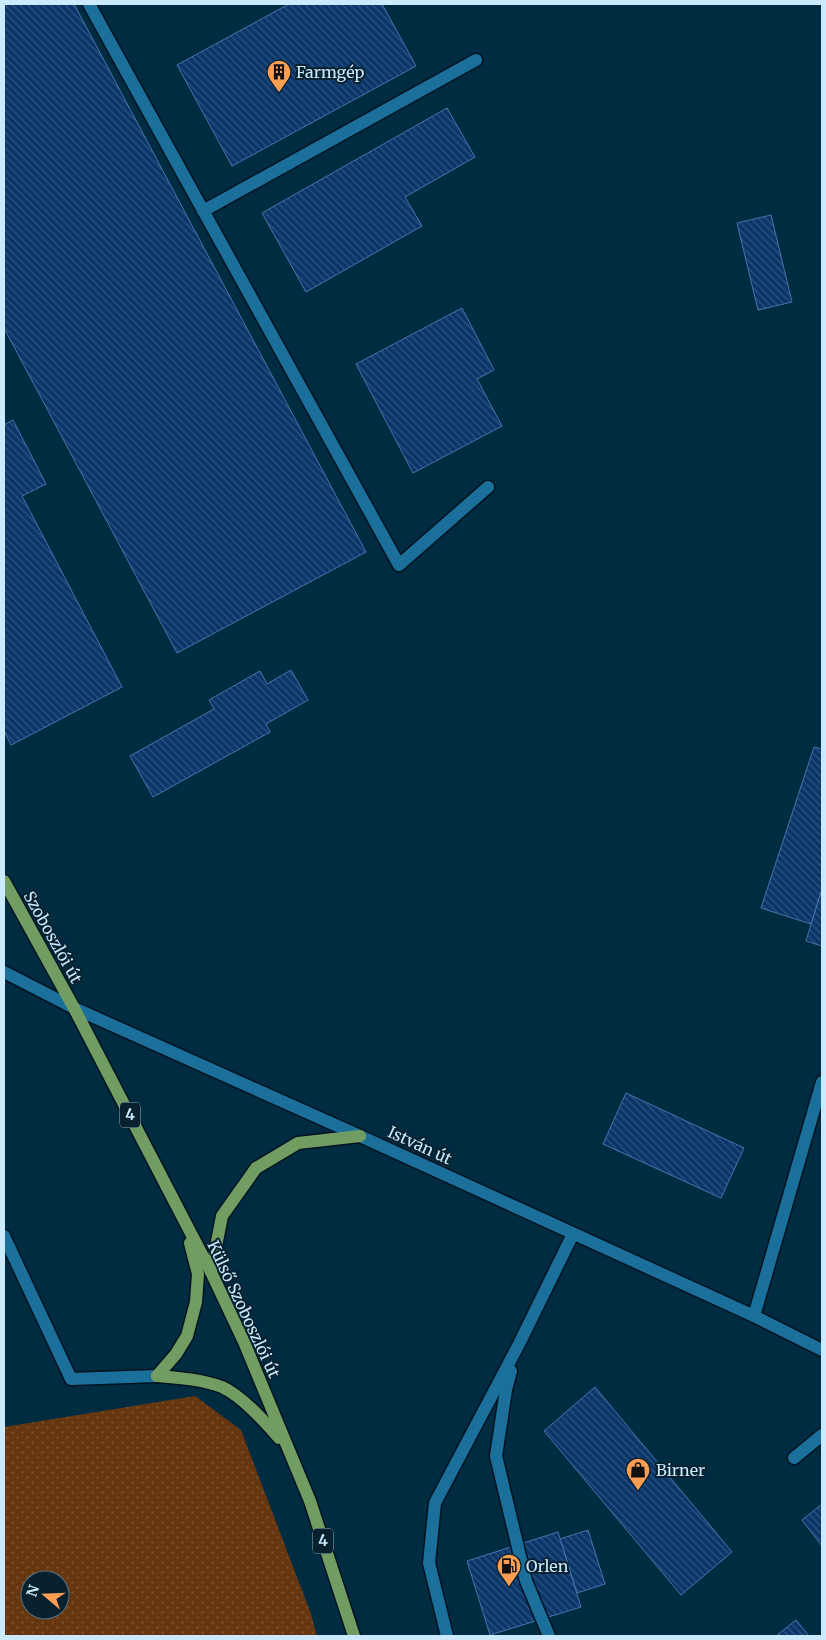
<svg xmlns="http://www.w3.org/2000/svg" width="826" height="1640" font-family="Merriweather,serif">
<defs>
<pattern id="grass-dots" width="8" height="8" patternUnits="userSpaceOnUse" patternTransform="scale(1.25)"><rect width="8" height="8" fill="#66370f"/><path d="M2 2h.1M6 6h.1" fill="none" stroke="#7b5433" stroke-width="1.8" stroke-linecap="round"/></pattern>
<pattern id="building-back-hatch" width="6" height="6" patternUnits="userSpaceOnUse" patternTransform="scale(1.25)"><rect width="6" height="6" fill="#0b366a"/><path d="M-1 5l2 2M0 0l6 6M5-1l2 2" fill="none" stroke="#2d5380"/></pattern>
</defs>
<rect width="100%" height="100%" fill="#002c42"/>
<!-- grass -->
<path fill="url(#grass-dots)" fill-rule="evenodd" d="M195,1396L241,1430L311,1614L317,1636H4V1427ZM30,1580H60V1610H30Z"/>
<!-- building -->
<g fill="url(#building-back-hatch)" stroke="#4974ad">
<polygon points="4,4 74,4 366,552 177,653 4,328"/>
<polygon points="289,4 382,4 416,66 232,166 177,65"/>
<polygon points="447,108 475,157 405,197 422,226 306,292 262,213"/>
<polygon points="771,215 792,302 758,310 737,223"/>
<polygon points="462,308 494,370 477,379 502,426 413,473 356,364"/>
<polygon points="13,420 46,484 22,496 122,687 11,745 4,731 4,425"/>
<polygon points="291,670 308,700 266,724 270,732 153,797 130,756 214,709 209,700 260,671 267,684"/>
<polygon points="814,747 822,749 822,889 811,924 761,908"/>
<polygon points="822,889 822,946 806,941"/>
<polygon points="626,1093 744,1148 721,1198 603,1144"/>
<polygon points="595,1387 732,1552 681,1595 544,1431"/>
<polygon points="822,1504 822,1546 802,1520"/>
<polygon points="588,1530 605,1584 577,1593 560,1539"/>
<polygon points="558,1532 581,1607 490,1635 467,1561"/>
<polygon points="796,1620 809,1636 776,1636"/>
</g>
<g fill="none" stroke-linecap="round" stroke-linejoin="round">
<defs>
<g id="service">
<polyline points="89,4 399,565 488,487"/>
<polyline points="203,211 476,60"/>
<polyline points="754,1316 822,1082"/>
<polyline points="511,1371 506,1390 496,1456 526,1581 549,1636"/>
<polyline points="794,1458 822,1435"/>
<polyline points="447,1636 429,1563 435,1503 519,1344 573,1234"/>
</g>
<polyline id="minor" points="4,1236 71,1379 157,1376"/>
<polyline id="tertiary" points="4,972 74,1008 360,1136 754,1316 822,1350"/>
<g id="primary">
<polyline points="4,881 74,1008 211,1272 244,1342 310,1501 354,1636"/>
<polyline points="211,1272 222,1216 256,1168 298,1143 360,1136"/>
<polyline points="157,1376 176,1354 187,1336 196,1302 198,1274 190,1243"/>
<path d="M157,1376C179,1378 201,1379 222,1387C242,1396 265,1422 279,1438"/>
</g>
</defs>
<!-- service casing -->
<use href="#service" stroke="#001320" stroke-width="15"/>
<!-- minor casing -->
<use href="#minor" stroke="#001320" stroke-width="15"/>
<!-- tertiary casing -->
<use href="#tertiary" stroke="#001320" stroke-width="15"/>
<!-- primary casing -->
<use href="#primary" stroke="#001320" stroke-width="15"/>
<!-- service -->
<use href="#service" stroke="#1a709b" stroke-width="12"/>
<!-- minor -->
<use href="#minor" stroke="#1a709b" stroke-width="12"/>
<!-- tertiary -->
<use href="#tertiary" stroke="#1a709b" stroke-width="12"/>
<!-- primary -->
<use href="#primary" stroke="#729d62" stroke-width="12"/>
</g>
<!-- icons -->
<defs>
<symbol id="building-pin" viewBox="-11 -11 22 30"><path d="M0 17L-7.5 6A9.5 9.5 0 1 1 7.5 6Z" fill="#fc9d54" stroke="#08212f"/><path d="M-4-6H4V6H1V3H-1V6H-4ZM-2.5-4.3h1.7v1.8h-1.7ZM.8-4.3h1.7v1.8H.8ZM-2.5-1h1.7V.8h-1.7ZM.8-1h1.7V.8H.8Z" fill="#111"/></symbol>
<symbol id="shop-pin" viewBox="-11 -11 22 30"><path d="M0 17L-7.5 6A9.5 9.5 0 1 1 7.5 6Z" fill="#fc9d54" stroke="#08212f"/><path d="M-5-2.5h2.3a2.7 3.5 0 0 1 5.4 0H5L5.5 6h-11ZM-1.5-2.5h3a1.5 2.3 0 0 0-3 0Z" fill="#111"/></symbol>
<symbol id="fuel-pin" viewBox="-11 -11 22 30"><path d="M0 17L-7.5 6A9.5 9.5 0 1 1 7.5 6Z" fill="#fc9d54" stroke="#08212f"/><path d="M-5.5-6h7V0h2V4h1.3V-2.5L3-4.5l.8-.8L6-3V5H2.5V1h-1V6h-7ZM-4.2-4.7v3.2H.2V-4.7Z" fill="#111"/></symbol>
</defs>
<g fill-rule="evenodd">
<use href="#building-pin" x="265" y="58" width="28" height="38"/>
<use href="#shop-pin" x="624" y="1456" width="28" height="38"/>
<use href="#fuel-pin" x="495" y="1552" width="28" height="38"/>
</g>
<g text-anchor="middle" stroke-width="4" stroke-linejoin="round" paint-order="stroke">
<!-- shield labels -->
<g fill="#08212f" stroke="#91aebf" stroke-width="1">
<rect x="120" y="1102.5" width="20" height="25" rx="4"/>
<rect x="313" y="1528.5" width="20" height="25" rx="4"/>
</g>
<g font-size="15" font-weight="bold" fill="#cceafd">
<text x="130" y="1120">4</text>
<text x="323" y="1546">4</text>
</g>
<!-- poi labels -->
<g font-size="16" fill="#cceafd" stroke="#08212f" text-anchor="start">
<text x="296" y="78">Farmgép</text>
<text x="656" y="1476">Birner</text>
<text x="526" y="1572">Orlen</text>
</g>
<!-- street labels -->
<g font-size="16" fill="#cceafd" stroke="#08212f">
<text transform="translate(53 937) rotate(61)" y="6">Szoboszlói út</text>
<text transform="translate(420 1145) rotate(25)" y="6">István út</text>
<text transform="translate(244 1309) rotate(65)" y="6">Külső Szoboszlói út</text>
</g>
</g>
<!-- border -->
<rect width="826" height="1640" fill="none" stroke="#cceafd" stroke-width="10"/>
<!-- north arrow -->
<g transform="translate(45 1595) rotate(289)"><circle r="24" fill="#08212f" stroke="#567181"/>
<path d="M0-4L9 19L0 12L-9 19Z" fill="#fc9d54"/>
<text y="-8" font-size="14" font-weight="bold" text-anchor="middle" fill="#cceafd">N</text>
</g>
</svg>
